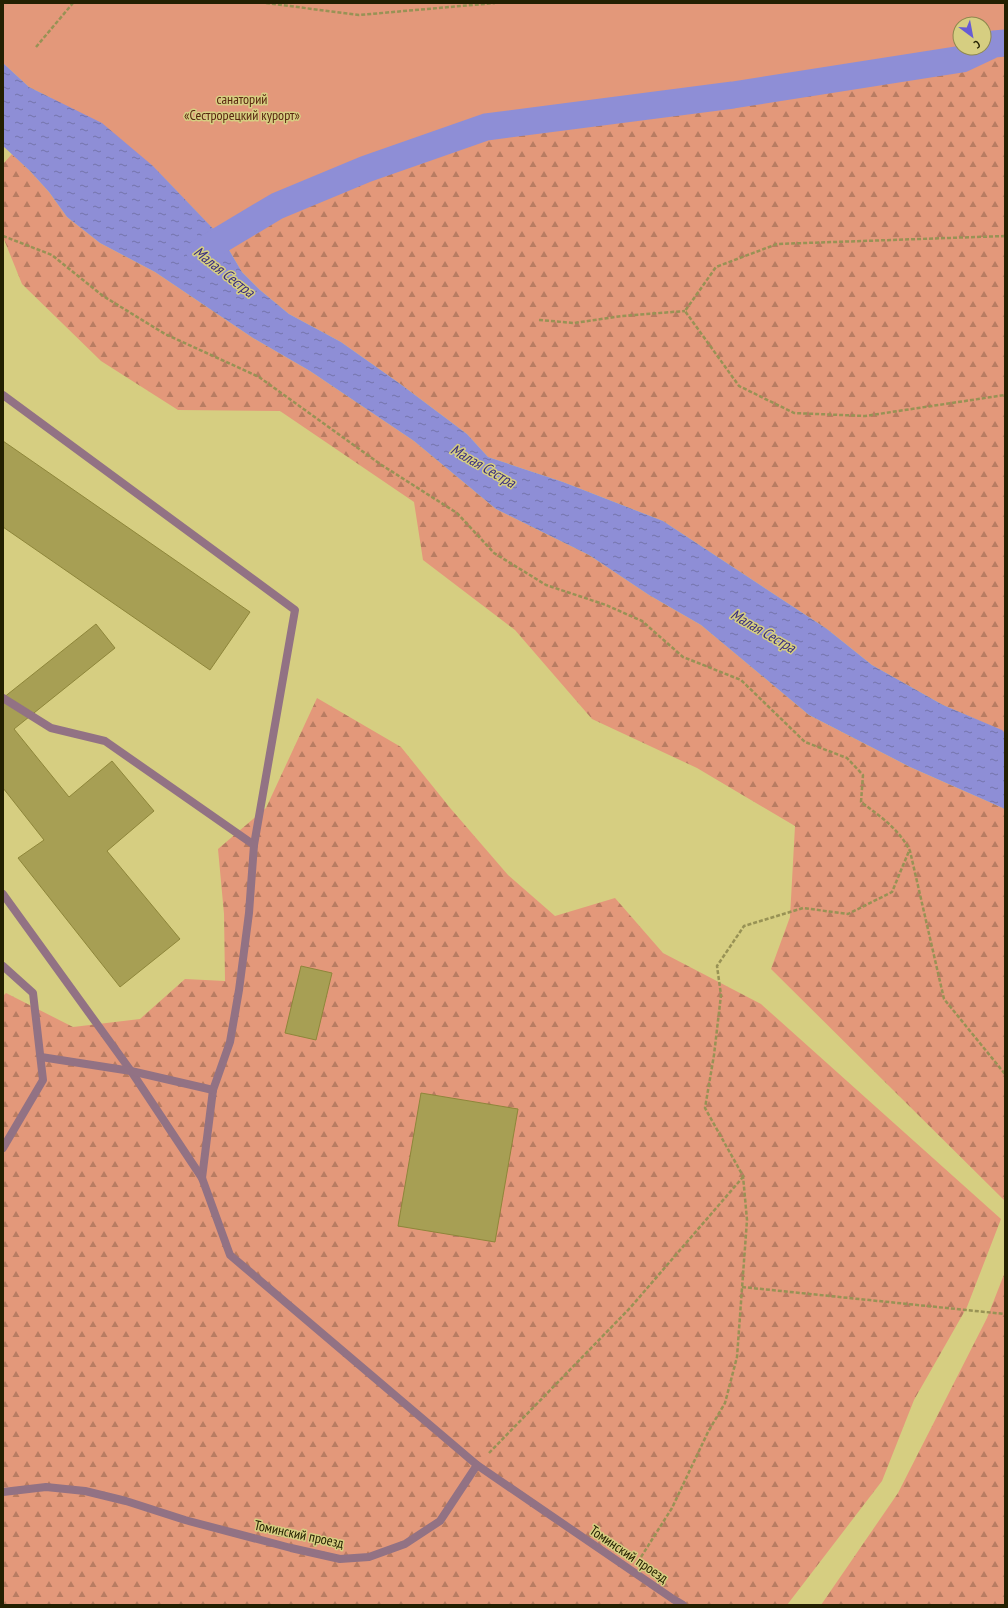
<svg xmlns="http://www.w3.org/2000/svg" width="1008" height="1608" font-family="'PT Sans Narrow',sans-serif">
<defs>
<pattern id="forest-firs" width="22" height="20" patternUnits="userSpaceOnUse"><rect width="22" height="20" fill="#e3987a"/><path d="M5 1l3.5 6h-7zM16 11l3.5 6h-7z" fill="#b87c62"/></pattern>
<pattern id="water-ripples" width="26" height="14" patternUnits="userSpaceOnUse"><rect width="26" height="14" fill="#8e8ed6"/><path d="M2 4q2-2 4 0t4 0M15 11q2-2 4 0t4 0" fill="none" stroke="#7474ab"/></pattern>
</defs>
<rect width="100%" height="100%" fill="#d6ce81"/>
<!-- forest -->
<g fill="url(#forest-firs)" fill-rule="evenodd">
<path d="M787,3H1005V733L1001,730L943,705L872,665L827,629L663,521L563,482L488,457L467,434L399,383L341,342L289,314L260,290L242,272L222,238L153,166L51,98ZM960,24H984V48H960Z"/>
<polygon points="12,154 30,171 49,192 67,217 100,243 155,272 253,338 310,371 414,441 496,509 589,555 649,595 701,625 809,715 910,767 1005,809 1005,1201 771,969 790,917 795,826 697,768 592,719 515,630 423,560 414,502 280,411 178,410 101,361 22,284 3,237 3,164"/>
<polygon points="317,698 401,747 451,809 508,875 555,916 615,898 663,953 761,1004 1001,1219 967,1307 914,1400 882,1481 787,1605 3,1605 3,996 6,993 73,1027 140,1019 185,979 225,981 224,914 218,849 266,808"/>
<polygon points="1005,1272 1005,1605 821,1605 898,1493 987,1318"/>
</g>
<!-- green -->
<path fill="#e3987a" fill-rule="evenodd" d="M3,3H1005V43L994,44L962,59L733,95L486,127L366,169L277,206L222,238L153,166L51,98L29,87L3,63ZM960,24H984V48H960Z"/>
<!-- water -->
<polygon fill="url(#water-ripples)" points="3,63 29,87 102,123 153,166 222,238 242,272 260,290 289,314 341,342 399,383 467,434 488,457 563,482 663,521 827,629 872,665 943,705 1002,730 1005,733 1005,809 910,767 809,715 701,625 649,595 589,555 496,509 414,441 310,371 253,338 155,272 100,243 67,217 49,192 30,171 3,146"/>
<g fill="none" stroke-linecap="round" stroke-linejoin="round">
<!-- canal -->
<polyline stroke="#8e8ed6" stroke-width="27" points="200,252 277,206 366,169 486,127 733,95 962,59 994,44 1005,43"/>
</g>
<!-- building -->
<g fill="#a79f54" stroke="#8e863a">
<polygon points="3,441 250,612 210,670 3,527"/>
<polygon points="96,624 115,648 14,729 69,797 112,761 154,811 107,851 180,939 120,987 18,858 44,840 3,788 3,698"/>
<polygon points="301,966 332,973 316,1040 285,1033"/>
<polygon points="421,1093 518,1109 495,1242 398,1226"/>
</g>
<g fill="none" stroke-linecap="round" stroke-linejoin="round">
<!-- path -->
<g stroke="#989255" stroke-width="2.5" stroke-dasharray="4 2" stroke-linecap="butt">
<polyline points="266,3 359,15 495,3"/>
<polyline points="36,47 73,3"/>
<path d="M3,236L52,255L103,296L165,334L259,377L380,464L457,513L494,553L546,585L606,605L642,621L683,657L741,680L805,742L847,758L863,775L861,802C881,817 899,829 910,851L944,999L1005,1074"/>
<polyline points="1005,236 777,244 716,267 685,311 739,386 794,413 865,416 1005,395"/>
<polyline points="539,320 574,323 622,316 685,311"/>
<polyline points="742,1287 1005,1314"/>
<polyline points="489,1453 630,1308 743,1177"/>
<polyline points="641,1557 672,1508 708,1432 725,1403 737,1357 747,1220 743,1176 705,1108 714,1055 721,995 717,966 744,926 803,908 848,914 892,892 909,851"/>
</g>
<!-- service -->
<g stroke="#927284" stroke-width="8">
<polyline points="3,395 295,610 254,845"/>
<polyline points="3,698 51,728 105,741 254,845 249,913 239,990 230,1042 213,1090 202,1178 230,1255 477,1465 673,1599 683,1605"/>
<polyline points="3,894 131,1071 202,1178"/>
<polyline points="3,966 33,993 43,1080 3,1148"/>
<polyline points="41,1057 131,1071 213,1090"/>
</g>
<!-- minor -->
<polyline stroke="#927284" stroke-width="8" points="3,1492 46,1487 85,1491 126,1501 185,1520 291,1548 340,1559 369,1557 405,1544 440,1521 477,1465"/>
</g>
<g text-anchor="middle" stroke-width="3" stroke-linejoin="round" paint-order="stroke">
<!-- park labels -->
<g font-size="14" fill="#592710" stroke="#d6ce81">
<text x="242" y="104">санаторий<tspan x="242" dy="16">«Сестрорецкий курорт»</tspan></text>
</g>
<!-- street labels -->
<g font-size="14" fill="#232001" stroke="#d6ce81">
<text transform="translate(299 1534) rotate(12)" y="5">Томинский проезд</text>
<text transform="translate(629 1554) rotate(34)" y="5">Томинский проезд</text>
</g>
<!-- water labels -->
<g font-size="15" font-style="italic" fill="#372c80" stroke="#d6ce81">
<text transform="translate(224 272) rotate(38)" y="5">Малая Сестра</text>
<text transform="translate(483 466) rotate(30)" y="5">Малая Сестра</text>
<text transform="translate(763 631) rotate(30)" y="5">Малая Сестра</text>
</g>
</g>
<!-- border -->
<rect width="1008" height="1608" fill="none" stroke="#232001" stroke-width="8"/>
<!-- north arrow -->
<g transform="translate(972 36) rotate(148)"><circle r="19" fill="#d6ce81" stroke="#8e884e"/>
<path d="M0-3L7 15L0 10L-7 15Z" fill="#675cd5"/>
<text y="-6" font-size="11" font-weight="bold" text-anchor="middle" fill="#232001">С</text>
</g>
</svg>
